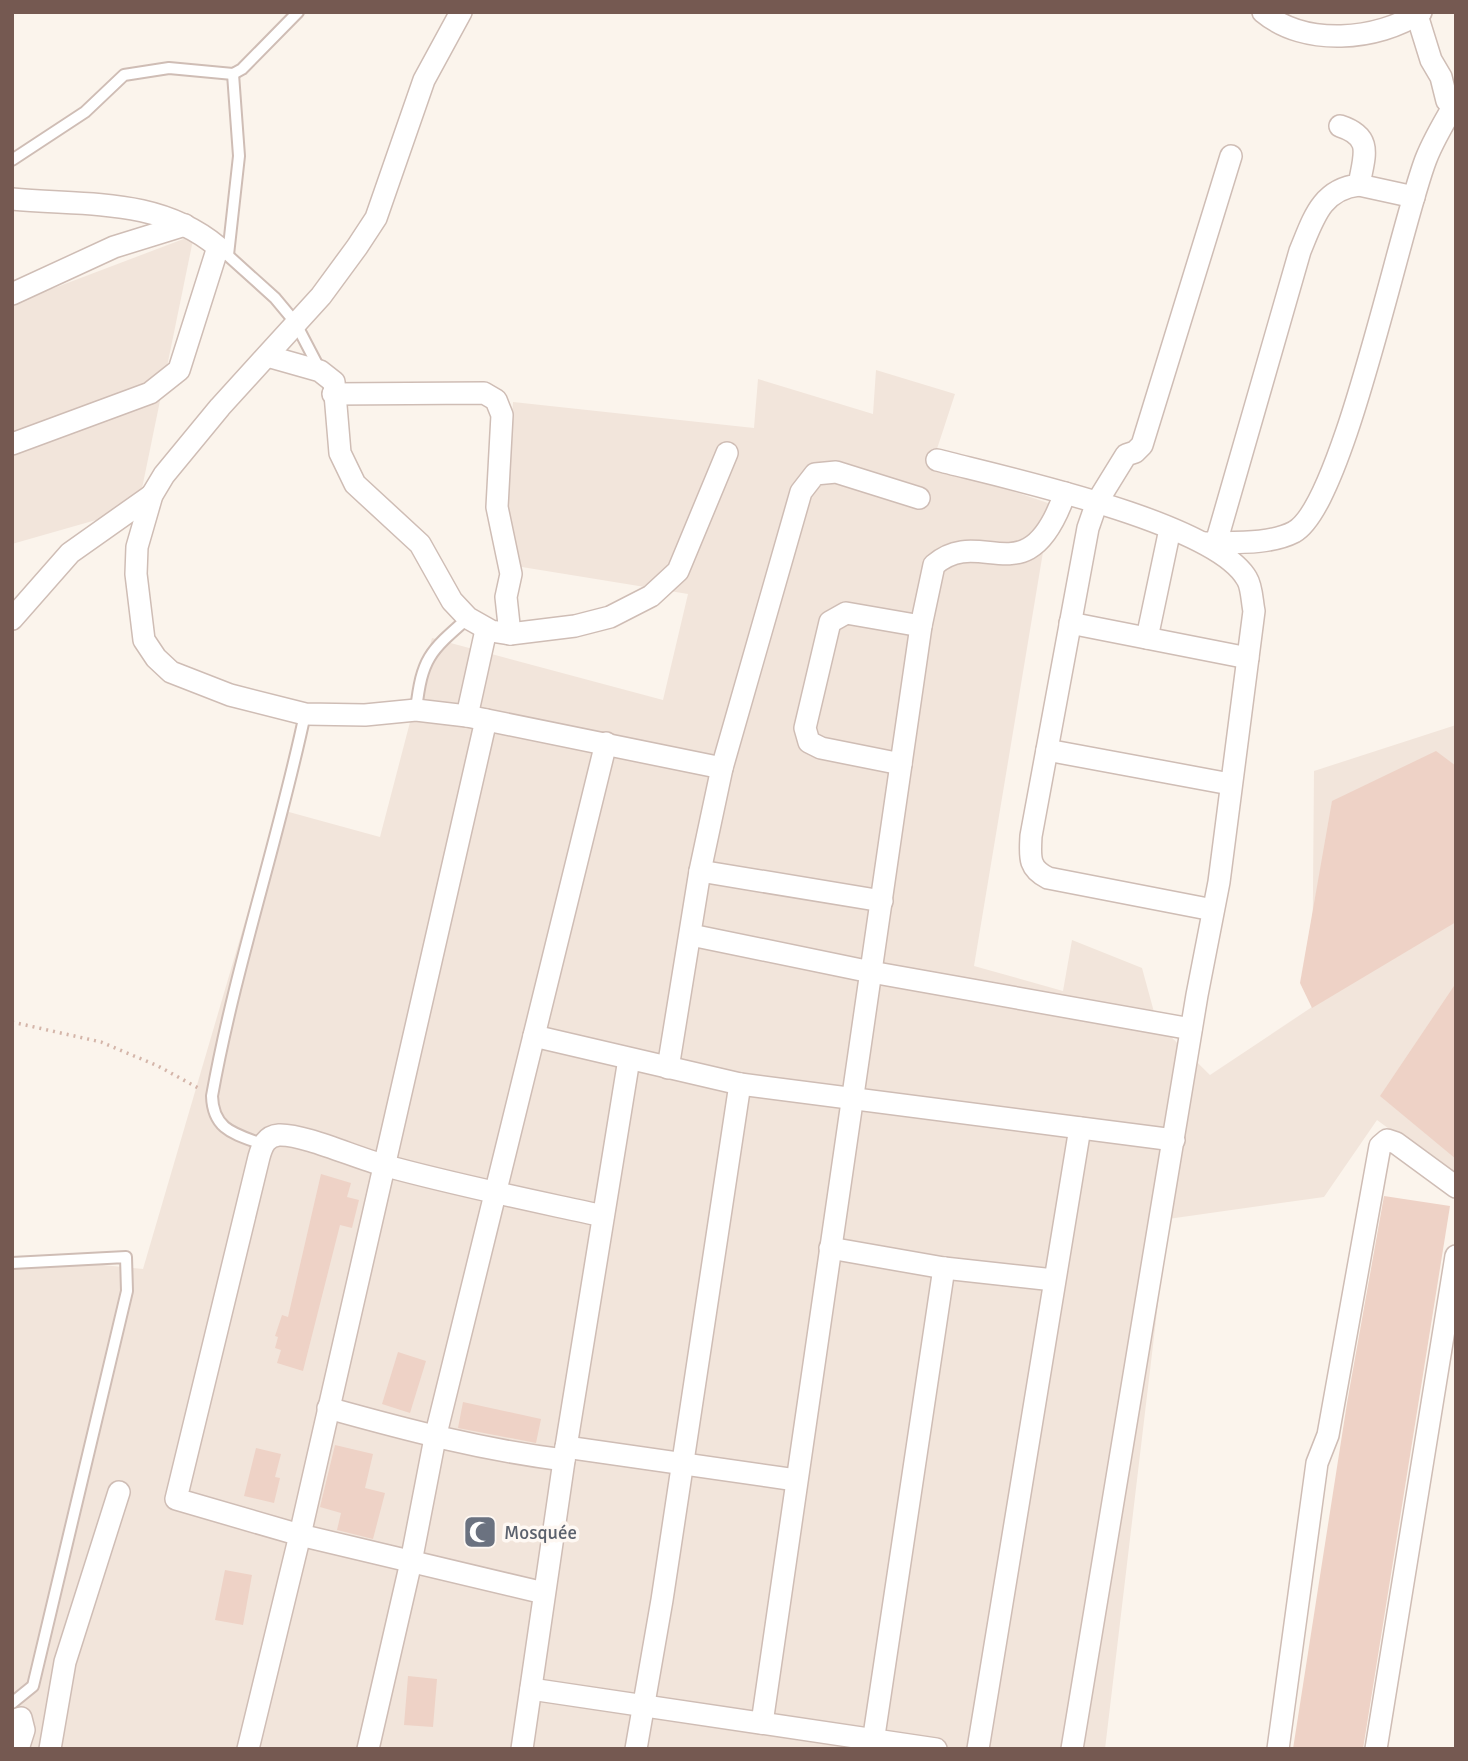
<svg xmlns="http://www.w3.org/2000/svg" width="1468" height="1761" font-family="Signika,sans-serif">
<rect width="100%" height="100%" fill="#fbf4ec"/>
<!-- residential -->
<g fill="#f2e5db">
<polygon points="194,235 138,508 12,544 12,304"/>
<polygon points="876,370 955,394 932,464 1051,504 974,966 1063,991 1072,940 1142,968 1157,1023 1210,1075 1312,1007 1314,771 1456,725 1456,1178 1377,1120 1324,1197 1168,1219 1105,1749 12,1749 12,1256 143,1269 278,809 380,837 432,638 663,700 688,594 503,564 513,402 754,428 758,379 873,414"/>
</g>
<!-- building -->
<g fill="#eed2c6">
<polygon points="1436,751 1456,766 1456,922 1312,1008 1300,983 1332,801"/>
<polygon points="1456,983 1456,1159 1380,1096"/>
<polygon points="321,1174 351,1183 347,1197 359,1200 352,1228 340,1225 303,1371 277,1363 281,1350 275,1348 278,1337 275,1336 282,1315 288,1317"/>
<polygon points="1384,1196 1450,1206 1363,1749 1293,1749 1347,1403"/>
<polygon points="398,1352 426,1361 410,1413 382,1404"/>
<polygon points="463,1402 541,1419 536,1443 458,1428"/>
<polygon points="335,1445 373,1454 365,1488 385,1493 373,1539 337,1530 341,1513 320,1507"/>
<polygon points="256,1448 281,1454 275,1477 280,1478 274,1503 244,1496"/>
<polygon points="225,1570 252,1575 243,1625 215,1620"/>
<polygon points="408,1676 437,1679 433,1727 404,1725"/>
</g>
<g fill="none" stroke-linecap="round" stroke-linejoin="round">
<defs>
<g id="service">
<polyline points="12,160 85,112 124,75 169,68 233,74 242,69 298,12"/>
<polyline points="224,252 275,298 295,322 319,368"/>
<polyline points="228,255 239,156 233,74"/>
<path d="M416,710C422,658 429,652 468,618"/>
<path d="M262,1144C235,1134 213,1130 212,1096C235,967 278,842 305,714"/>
<polyline points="12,1263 126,1257 127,1291 33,1686 12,1703"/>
</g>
<g id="minor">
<polyline points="461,12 424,80 376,218 357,247 321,296 220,407 164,475 152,495 137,547 136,574 144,640 156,658 171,672 230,695 305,714 365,715 416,710 467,716 722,768"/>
<path d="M1263,12C1305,47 1377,41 1421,12"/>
<polyline points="1417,15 1431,60 1441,77 1447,101 1456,109"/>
<polyline points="1359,185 1414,197"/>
<path d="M12,199C85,206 158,197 218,247L179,370L150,393L12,444"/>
<polyline points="12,294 114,247 185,225"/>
<polyline points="267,356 320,371 334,382 340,453 355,484 420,544 452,601 468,618 491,631 510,634 575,626 610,617 651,596 678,571 727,453"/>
<polyline points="333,394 484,393 496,400 502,415 497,507 511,574 506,597 510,634"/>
<path d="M937,460C1002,477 1215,522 1247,579C1252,587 1252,602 1254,611L1219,882L1197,995L1072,1749"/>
<path d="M1205,543C1232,542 1269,545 1294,532C1344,504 1400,225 1426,159C1433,141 1443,124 1453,107"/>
<path d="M1216,543L1300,251C1313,220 1321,189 1359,185C1364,156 1374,137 1340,126"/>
<polyline points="12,619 70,553 152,495"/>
<polyline points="1070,623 1248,658"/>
<polyline points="1147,638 1170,529"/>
<polyline points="467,716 486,630"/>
<polyline points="1047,750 1230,784"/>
<polyline points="901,764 821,748 809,742 805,728 830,622 846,613 921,626"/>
<polyline points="700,871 882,901"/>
<path d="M1213,910L1048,878C1028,868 1030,857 1031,836L1088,528L1097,502L1126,455L1135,452L1142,445L1231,156"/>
<polyline points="691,935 871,972 1191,1029"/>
<polyline points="534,1036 740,1084 1174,1140"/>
<polyline points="668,1068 700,871 722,768 801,492 815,474 836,472 919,498"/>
<polyline points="830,1248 944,1268 1054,1280"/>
<path d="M328,1408C407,1430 483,1450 564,1460"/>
<polyline points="566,1447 796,1480"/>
<path d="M544,1593L300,1535L176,1499L259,1157C262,1146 266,1136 279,1135C304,1134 356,1158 383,1165C455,1185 530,1200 603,1216"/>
<polyline points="531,1689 936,1749"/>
<polyline points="12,1721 21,1718 24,1730 18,1749"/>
<path d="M762,1723L921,626L934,565C982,523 1027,601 1065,493"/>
<polyline points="50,1749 65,1662 119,1492"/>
<polyline points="248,1749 300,1535 486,720"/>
<polyline points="368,1749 411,1562 435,1438 606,743"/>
<polyline points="522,1749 566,1447 629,1059"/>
<polyline points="636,1749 662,1600 740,1084"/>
<polyline points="872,1749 944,1268"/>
<polyline points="978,1749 1080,1128"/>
<polyline points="1278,1749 1317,1463 1328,1435 1380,1146 1387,1140 1396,1143 1456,1187"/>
<polyline points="1376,1749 1456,1256"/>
</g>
</defs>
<!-- service casing -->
<use href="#service" stroke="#cfbdb5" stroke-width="14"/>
<!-- minor casing -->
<use href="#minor" stroke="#cfbdb5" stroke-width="24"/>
<!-- path -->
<polyline stroke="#d4b5a9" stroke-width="3.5" stroke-dasharray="2 5" stroke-linecap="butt" points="12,1022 101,1042 158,1066 200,1089"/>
<!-- service -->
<use href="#service" stroke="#fff" stroke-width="10"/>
<!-- minor -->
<use href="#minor" stroke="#fff" stroke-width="21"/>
</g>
<!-- icons -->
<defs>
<symbol id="mosque-square" viewBox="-11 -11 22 22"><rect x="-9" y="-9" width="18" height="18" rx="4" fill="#6b7280" stroke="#fef8f3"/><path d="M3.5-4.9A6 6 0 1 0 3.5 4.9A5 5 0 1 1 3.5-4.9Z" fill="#fff"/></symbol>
</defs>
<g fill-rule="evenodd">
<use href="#mosque-square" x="461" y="1513" width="38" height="38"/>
</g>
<g text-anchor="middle" stroke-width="7" stroke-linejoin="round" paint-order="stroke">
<!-- worship labels -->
<g font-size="19" fill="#5b616d" stroke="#fef8f3" text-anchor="start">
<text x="504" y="1539">Mosquée</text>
</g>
</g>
<!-- border -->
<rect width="1468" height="1761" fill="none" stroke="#755951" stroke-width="28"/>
</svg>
